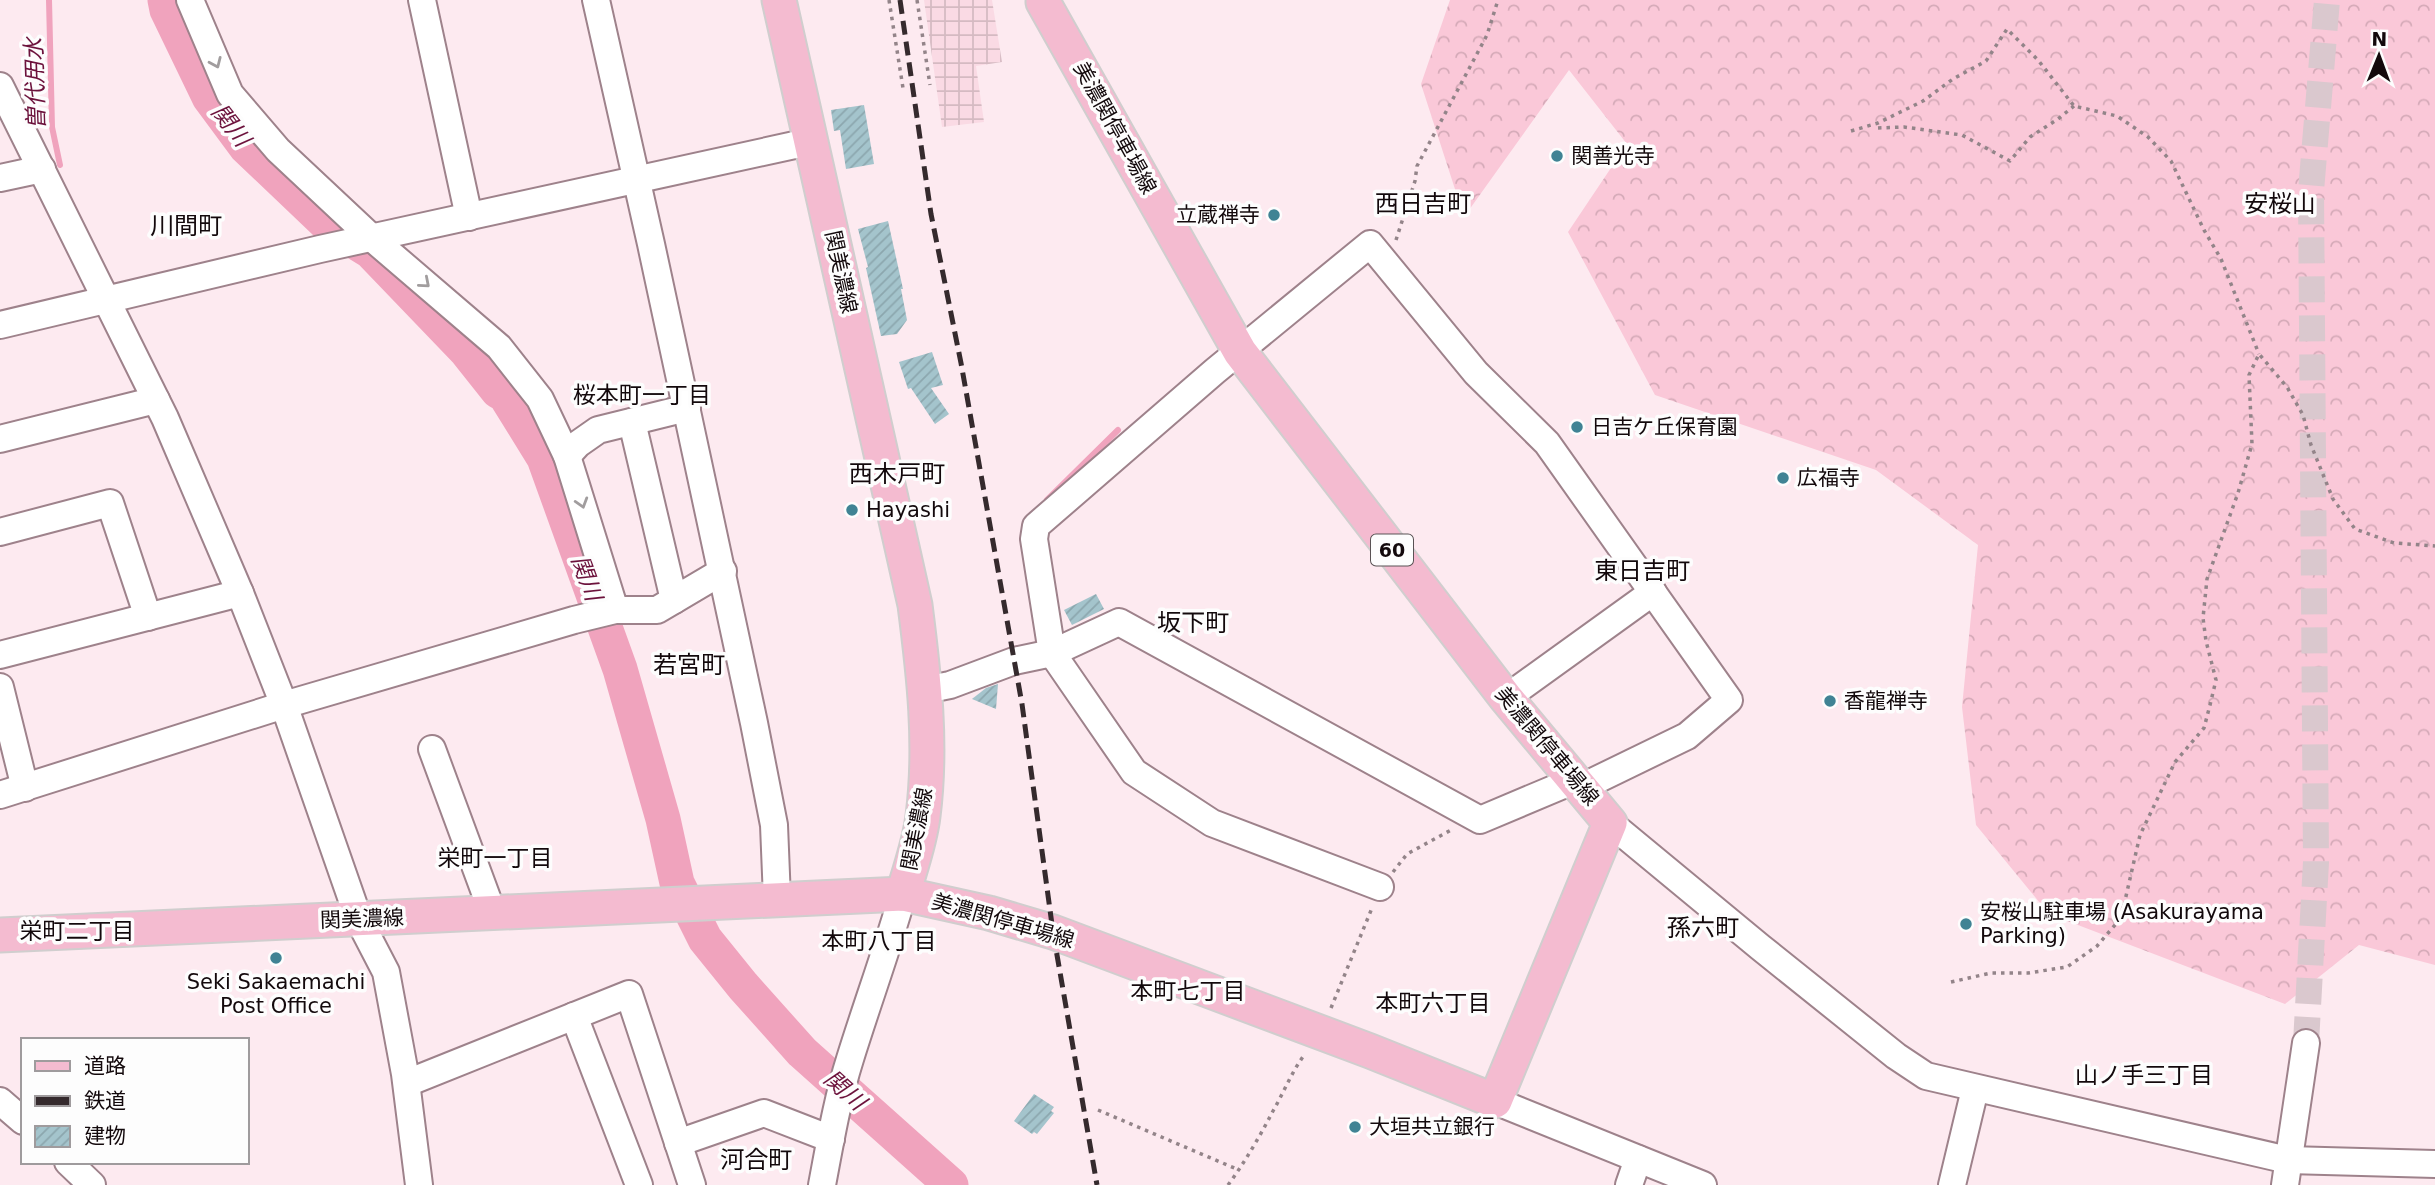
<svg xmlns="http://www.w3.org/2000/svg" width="2435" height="1185" font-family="'DejaVu Sans','Noto Sans JP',sans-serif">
<defs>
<pattern id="industrial-grid" width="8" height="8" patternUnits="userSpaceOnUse" patternTransform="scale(1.75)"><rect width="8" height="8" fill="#fadae4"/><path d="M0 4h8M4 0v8" fill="none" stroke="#d5bac2"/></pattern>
<pattern id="forest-crowns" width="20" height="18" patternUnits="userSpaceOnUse" patternTransform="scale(1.75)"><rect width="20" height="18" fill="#fac8d8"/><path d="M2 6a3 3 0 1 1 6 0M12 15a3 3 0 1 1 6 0" fill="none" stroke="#d5aab8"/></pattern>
<pattern id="building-hatch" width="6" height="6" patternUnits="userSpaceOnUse" patternTransform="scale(1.75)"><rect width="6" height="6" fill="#a4c4cc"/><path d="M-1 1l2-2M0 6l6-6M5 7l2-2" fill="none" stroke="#8ca7ae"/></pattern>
</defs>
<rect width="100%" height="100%" fill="#fdeaf0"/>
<!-- industrial -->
<polygon fill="url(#industrial-grid)" points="924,0 992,0 1002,62 976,66 984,122 942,127"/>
<!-- forest -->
<polygon fill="url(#forest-crowns)" points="1450,0 2435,0 2435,965 2359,945 2285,1004 2049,914 1976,825 1962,707 1978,545 1876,470 1655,395 1568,232 1627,144 1569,70 1464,217 1421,84"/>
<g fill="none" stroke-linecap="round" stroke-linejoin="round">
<!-- stream -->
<g stroke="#f0a3bd" stroke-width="6">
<polyline points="49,0 52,127 60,165"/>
<polyline points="1047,500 1118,430"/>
</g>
<!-- river -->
<polyline stroke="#f0a3bd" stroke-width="35" points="165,0 167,10 209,97 246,147 329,226 370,251 467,352 498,391 505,395 544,458 620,669 663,819 677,883 705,939 743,986 802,1052 951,1185"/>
</g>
<!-- building -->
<g fill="url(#building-hatch)">
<polygon points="864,105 874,164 846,169 840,130 834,131 831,110"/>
<polygon points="888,221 903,289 901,289 907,320 897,334 881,336 866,268 868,267 858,229"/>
<polygon points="932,352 943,385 931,388 949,414 935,424 911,388 908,389 899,362"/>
<polygon points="1096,594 1104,609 1072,625 1064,610"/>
<polygon points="998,684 996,709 972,699 986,688"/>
<polygon points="1034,1094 1054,1107 1051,1111 1054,1113 1037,1134 1034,1132 1032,1134 1014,1121"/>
</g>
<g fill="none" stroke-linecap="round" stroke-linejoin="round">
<!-- minor-tunnel -->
<polyline stroke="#dac8ce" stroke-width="26" stroke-dasharray="26 13" stroke-linecap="butt" points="2306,1043 2316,862 2311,191 2327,0"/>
<defs>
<g id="minor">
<polyline points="190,0 230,94 278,150 373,239 499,347 540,399 567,456 615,610"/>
<polyline points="422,0 469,217"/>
<polyline points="596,0 651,244 754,723 774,825 777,899"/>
<polyline points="0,86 165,418 240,593 284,705 359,920 386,972 405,1074 419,1185"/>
<polyline points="0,178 42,169"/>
<polyline points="0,325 320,249 813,141"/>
<polyline points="632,422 674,600 723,571"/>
<polyline points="0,439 156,400"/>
<polyline points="567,456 578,444 598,430 687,408"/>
<polyline points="0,532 110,503 148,617"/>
<polyline points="0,655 240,593"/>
<polyline points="0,687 25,788"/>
<polyline points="925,690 950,685 1014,661 1052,653 1119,622 1480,820 1575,780"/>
<polyline points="1506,698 1653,592"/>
<polyline points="432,749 493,914"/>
<polyline points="0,795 284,705 574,620 615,610 657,610 674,600"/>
<polyline points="1610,823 1760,947 1896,1056 1926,1076 2288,1160 2435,1164"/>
<polyline points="1380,887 1212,823 1134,772 1052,653 1034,539 1036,526 1215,371 1370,244 1476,373 1547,443 1729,700 1687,736 1582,787"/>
<polyline points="574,1016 639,1185"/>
<polyline points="407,1083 629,994 692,1185"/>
<polyline points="0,1101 23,1121"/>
<polyline points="1495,1101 1703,1185"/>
<polyline points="678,1143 764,1113 831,1139"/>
<polyline points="68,1162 92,1185"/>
<path d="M822,1185C830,1143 837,1100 850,1059C867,1004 887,950 903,894"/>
<polyline points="1629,1185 1638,1159"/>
<polyline points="1952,1185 1975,1089"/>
<polyline points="2285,1185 2306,1043"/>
</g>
<g id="major">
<path d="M779,0L915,605C924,675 932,745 923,816C920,842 910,869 903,894"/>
<polyline points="0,935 903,894 989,913 1053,932 1370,1051 1495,1101 1610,823 1506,698 1240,352 1043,2"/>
</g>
</defs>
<!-- minor casing -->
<use href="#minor" stroke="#9e828b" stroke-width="30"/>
<!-- major casing -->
<use href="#major" stroke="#d0cece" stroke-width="37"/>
<!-- path -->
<g stroke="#938489" stroke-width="3.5" stroke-dasharray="3.5 5" stroke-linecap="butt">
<polyline points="889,0 903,88"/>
<polyline points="917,0 930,85"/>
<polyline points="1878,128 1904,127 1962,135 2010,161 2030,137 2058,119 2074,106"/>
<polyline points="1851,131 1878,123 1923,101 1953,79 1986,61 2007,29 2038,60 2074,106 2117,116 2148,137 2171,161 2204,230 2221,259 2259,354"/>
<polyline points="1396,240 1415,181 1417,166 1487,35 1498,0"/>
<polyline points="1393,872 1407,854 1451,830"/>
<polyline points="1951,982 1991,973 2028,973 2067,967 2097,946 2121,918 2140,835 2175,762 2204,728 2210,705 2216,680 2206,641 2203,618 2207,579 2238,493 2252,444 2249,375 2259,354 2287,387 2303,415 2311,445 2333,499 2355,529 2394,543 2435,546"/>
<polyline points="1331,1008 1372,908"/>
<polyline points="1098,1110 1239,1170"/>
<path d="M1228,1185C1245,1162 1260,1136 1273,1111C1284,1092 1292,1071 1305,1054"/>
</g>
<!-- minor -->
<use href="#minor" stroke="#fff" stroke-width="26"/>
<!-- major -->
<use href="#major" stroke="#f4bbd0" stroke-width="33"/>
<!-- rail -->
<polyline stroke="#352a2d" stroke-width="5" stroke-dasharray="14 7" stroke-linecap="butt" points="900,0 931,214 961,363 1022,704 1053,932 1097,1185"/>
</g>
<!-- one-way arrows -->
<defs><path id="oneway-chevron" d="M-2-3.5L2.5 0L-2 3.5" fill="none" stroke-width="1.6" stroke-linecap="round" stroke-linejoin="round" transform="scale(1.75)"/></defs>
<g stroke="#a19d9e">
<use href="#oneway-chevron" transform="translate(216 63) rotate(66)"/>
<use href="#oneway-chevron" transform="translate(425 283) rotate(41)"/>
<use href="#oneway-chevron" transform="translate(582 503) rotate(73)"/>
</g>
<!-- markers -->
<g fill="#408394" stroke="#fdfdfd" stroke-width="2.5">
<circle cx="1557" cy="156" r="7"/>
<circle cx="1274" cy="215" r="7"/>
<circle cx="1577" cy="427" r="7"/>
<circle cx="1783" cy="478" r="7"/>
<circle cx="852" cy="510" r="7"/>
<circle cx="1830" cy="701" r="7"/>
<circle cx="1966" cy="924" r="7"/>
<circle cx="276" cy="958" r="7"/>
<circle cx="1355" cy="1127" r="7"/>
</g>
<g text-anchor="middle" stroke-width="7" stroke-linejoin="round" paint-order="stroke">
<!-- shield labels -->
<rect fill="#fdfdfd" stroke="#595254" stroke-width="2" x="1371" y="534.5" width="42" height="31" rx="5"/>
<g font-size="19" font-weight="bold" fill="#13090c">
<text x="1392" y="557">60</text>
</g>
<!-- street labels -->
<g font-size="21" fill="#13090c" stroke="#fdfdfd">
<text transform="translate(1115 128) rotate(61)" y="7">美濃関停車場線</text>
<text transform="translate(841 272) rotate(78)" y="7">関美濃線</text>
<text transform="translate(1547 746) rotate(50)" y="7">美濃関停車場線</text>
<text transform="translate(917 829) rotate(-79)" y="7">関美濃線</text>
<text transform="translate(362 919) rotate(-2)" y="7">関美濃線</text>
<text transform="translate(1003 921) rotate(16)" y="7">美濃関停車場線</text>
</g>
<!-- poi labels -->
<g font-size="21" fill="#13090c" stroke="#fdfdfd" text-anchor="start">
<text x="1571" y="163">関善光寺</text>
<text x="1260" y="222" text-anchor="end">立蔵禅寺</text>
<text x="1591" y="434">日吉ケ丘保育園</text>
<text x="1797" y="485">広福寺</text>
<text x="866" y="517">Hayashi</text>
<text x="1844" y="708">香龍禅寺</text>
<text x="1980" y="919">安桜山駐車場 (Asakurayama<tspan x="1980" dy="24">Parking)</tspan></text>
<text x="276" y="989" text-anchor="middle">Seki Sakaemachi<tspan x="276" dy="24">Post Office</tspan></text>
<text x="1369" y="1134">大垣共立銀行</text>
</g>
<!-- water labels -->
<g font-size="23" font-style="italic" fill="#6c123c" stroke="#fdfdfd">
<text transform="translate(35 84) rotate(-92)" y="8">曽代用水</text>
<text transform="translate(231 125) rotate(52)" y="8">関川</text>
<text transform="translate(587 578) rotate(70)" y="8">関川</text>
<text transform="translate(845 1090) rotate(42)" y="8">関川</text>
</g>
<!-- neighbourhood labels -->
<g font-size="23" fill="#13090c" stroke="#fdfdfd">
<text x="642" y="403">桜本町一丁目</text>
<text x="495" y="866">栄町一丁目</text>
<text x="77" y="939">栄町二丁目</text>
<text x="879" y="949">本町八丁目</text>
<text x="1188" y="999">本町七丁目</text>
<text x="1433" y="1011">本町六丁目</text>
<text x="2144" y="1083">山ノ手三丁目</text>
</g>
<!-- quarter labels -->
<g font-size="24" fill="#13090c" stroke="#fdfdfd">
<text x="1423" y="212">西日吉町</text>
<text x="2280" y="212">安桜山</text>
<text x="186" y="234">川間町</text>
<text x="897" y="482">西木戸町</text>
<text x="1642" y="579">東日吉町</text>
<text x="1193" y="631">坂下町</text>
<text x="689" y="673">若宮町</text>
<text x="1703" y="936">孫六町</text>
<text x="756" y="1168">河合町</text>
</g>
</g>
<!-- legend -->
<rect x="21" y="1038" width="228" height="126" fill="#fdfdfd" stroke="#9f9b9d" stroke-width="2"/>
<rect x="35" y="1061" width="35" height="10" fill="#f4bbd0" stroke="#9f9b9d" stroke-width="2"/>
<text x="84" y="1073" font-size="21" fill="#13090c">道路</text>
<rect x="35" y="1096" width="35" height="10" fill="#352a2d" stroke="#9f9b9d" stroke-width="2"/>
<text x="84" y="1108" font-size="21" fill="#13090c">鉄道</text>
<rect x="35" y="1126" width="35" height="21" fill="url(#building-hatch)" stroke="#9f9b9d" stroke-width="2"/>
<text x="84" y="1143" font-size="21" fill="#13090c">建物</text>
<!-- north arrow -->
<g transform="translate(2379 56) rotate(1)" stroke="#fdfdfd" stroke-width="5" paint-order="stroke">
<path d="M0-5L12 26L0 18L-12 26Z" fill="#13090c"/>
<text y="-10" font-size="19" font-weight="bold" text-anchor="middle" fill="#13090c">N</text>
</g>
</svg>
